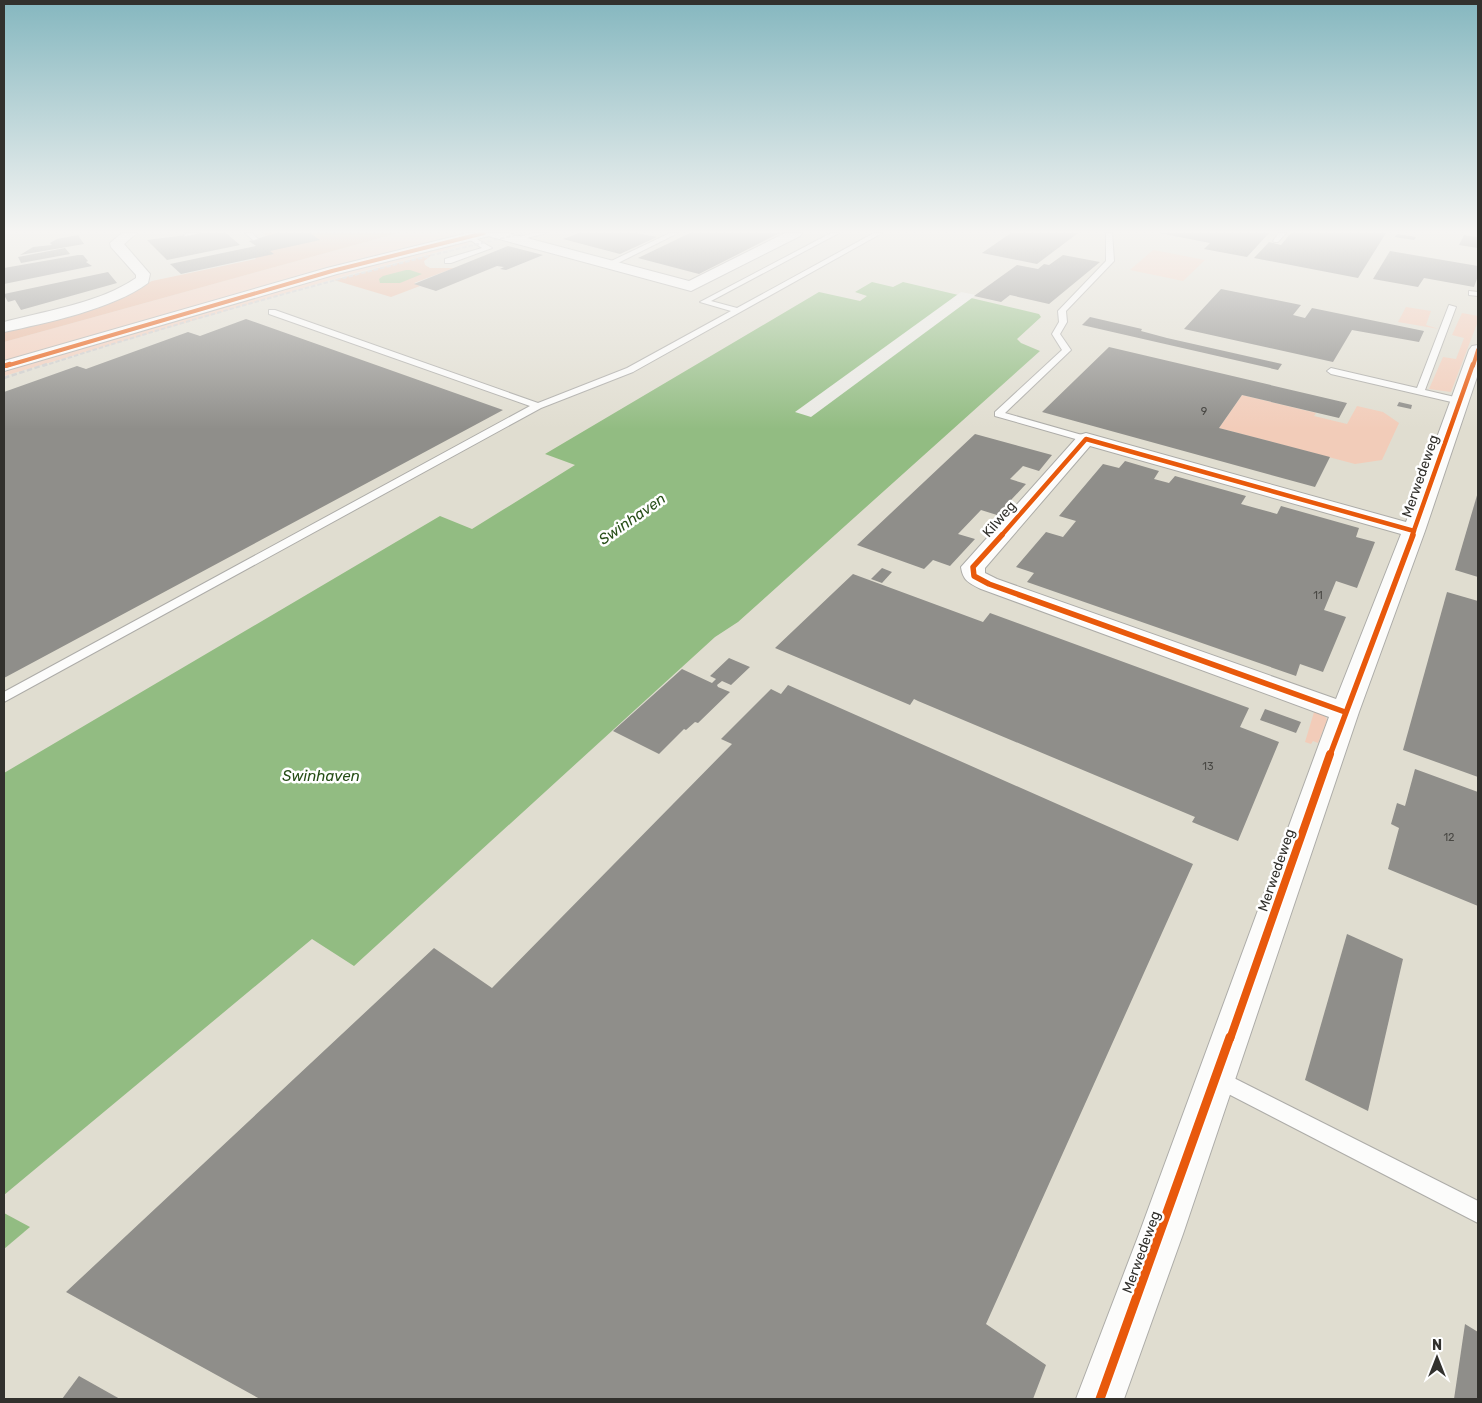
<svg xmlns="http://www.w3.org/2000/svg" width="1482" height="1403" font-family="Rubik,sans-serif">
<rect width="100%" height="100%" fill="#eae9e4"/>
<!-- built -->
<rect fill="#e0ddd0" x="4" y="233" width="1474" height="1166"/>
<!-- green -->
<g fill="#f2ccb9">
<path d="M398,233H478C318,268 161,316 4,362V342Z"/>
<polygon points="464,242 469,244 351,274 4,376 4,369 399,255"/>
<polygon points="1153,250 1154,250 1205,260 1183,281 1130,270"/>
<polygon points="1406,307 1431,311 1426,325 1439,329 1398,322"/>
<polygon points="1462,313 1478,316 1478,321 1451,392 1429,389 1443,357 1456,359 1464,338 1452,335"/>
<polygon points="1242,395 1316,413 1314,416 1347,424 1357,406 1383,412 1399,423 1382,460 1355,464 1219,428"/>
<polygon points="1315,709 1325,715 1327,720 1318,743 1313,741 1311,744 1305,742"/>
</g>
<!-- forest -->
<g fill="#e9b69b">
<polygon points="263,233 398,233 4,342 4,332 117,299 152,281 256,259 252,255 268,237"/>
<polygon points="433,254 424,261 425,265 430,268 454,268 414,283 420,286 391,297 334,280"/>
</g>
<!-- water -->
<g fill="#92bc82">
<polygon points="406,270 410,270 422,274 400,283 380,283 379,279 383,276"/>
<polygon points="872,282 893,287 903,282 1039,314 1041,317 1017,339 1021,343 1040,351 738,622 715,637 354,966 312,939 4,1195 4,773 440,516 472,529 575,465 545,454 819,292 860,301 867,296 855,292"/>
<polygon points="4,1213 30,1227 4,1249"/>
</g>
<!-- pier -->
<polygon fill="#eae9e4" points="961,292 976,295 811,417 795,412"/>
<!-- building -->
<g fill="#8f8e8a">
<polygon points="203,233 226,233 240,245 167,260 147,240"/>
<polygon points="277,233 310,233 320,240 270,251 274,254 181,274 170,264 256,246 249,241"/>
<polygon points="579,233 636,233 657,237 620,254 563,239"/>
<polygon points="690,233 780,233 699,274 638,258"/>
<polygon points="1011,233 1078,233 1037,264 982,253"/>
<polygon points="1159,233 1269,233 1247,257 1204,249 1210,243"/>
<polygon points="1291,233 1386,233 1358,278 1254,258 1269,242 1281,245"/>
<polygon points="1397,234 1416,237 1414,240 1395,237"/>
<polygon points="78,235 84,244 20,255 33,247 52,245 50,243 57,239"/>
<polygon points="1464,235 1478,237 1478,248 1459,245"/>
<polygon points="508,246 543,255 506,270 500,269 504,267 497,266 436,291 414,284"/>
<polygon points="65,248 70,254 21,263 18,257"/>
<polygon points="1390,251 1478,266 1478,276 1474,287 1424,278 1418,287 1373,279"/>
<polygon points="78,255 83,255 88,261 86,262 92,266 4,284 4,268"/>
<polygon points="1063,255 1100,262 1049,304 1010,295 1001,302 974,296 1017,265 1038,269 1044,264 1049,265"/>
<polygon points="108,272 117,283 21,310 15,300 8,302 4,295 4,294"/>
<polygon points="1221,289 1301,305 1293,315 1305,318 1312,308 1424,331 1419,342 1352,330 1333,362 1184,329"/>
<polygon points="1090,317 1142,329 1141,331 1167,338 1282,364 1278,370 1082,325"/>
<polygon points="246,319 503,410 4,678 4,392 77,366 86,369 188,332 200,336"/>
<polygon points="1109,347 1347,403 1339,418 1242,395 1219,428 1330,457 1315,487 1042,412"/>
<polygon points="1399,402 1412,405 1411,409 1397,406"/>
<polygon points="975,434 1052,455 1039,471 1023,466 1010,479 1026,484 997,515 981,510 958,534 975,539 950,566 933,560 924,569 857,545"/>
<polygon points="1125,461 1159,471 1154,479 1169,483 1175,476 1246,496 1241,504 1277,514 1281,506 1359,528 1356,537 1375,542 1357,588 1336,581 1324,610 1346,617 1323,672 1300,664 1296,676 1027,582 1034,573 1016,567 1046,532 1063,537 1076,521 1059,516 1103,464 1119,468"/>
<polygon points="1478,492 1478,577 1455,570"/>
<polygon points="882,568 892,572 882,583 871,579"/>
<polygon points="853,574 983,622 990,613 1249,708 1240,727 1279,742 1238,841 1192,822 1195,817 918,701 914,699 910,705 775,648"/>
<polygon points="1447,592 1478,601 1478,777 1403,750"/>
<polygon points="729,658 750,667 731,685 722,681 717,685 718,687 730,692 698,723 695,722 686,730 684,729 659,754 613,731 682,669 712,683 716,679 710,676"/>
<polygon points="788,685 1193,864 986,1324 1046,1365 1033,1399 260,1399 66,1292 434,948 492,988 732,744 721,739 771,689 781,694"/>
<polygon points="1265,709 1301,722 1296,733 1260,720"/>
<polygon points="1415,769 1478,792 1478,906 1388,869 1399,828 1391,824 1397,803 1405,806"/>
<polygon points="1347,934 1403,959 1368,1111 1305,1080"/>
<polygon points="1465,1324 1478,1332 1478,1399 1454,1399"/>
<polygon points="79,1376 120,1399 62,1399"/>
</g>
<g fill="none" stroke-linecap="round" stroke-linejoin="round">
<defs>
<g id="service">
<polygon points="187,233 199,233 185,236 184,235"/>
<polygon points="245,233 252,233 258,239 253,240"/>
<polygon points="534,233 546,233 515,241 512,239"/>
<polygon points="670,233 678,233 612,266 605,264"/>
<polygon points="831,233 839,233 711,301 737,308 874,233 882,233 633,372 541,408 4,702 4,692 530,406 269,314 269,310 275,310 538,403 627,368 731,311 700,302"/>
<polygon points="1106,233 1112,233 1114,261 1066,311 1067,322 1060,334 1071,350 1005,413 1089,437 1091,439 1086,442 995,416 995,412 1062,350 1052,334 1059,322 1058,311 1106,261"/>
<polygon points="1279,233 1286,233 1278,242 1274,242 1273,241"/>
<polygon points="466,235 470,235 492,248 451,263 445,263 445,259 482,248 466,237"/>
<polygon points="1469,291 1478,292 1478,296 1469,295"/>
<polygon points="1449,305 1456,307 1425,390 1463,399 1463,403 1460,404 1331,374 1327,371 1331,368 1417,388"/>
<polygon points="1216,1069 1478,1201 1478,1223 1209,1084 1206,1078 1209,1072"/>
</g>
<g id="minor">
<path d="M122,233H137L124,244L150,274L148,283C113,309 46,323 4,332V322C45,311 100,303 136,278V275L111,247L110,243Z"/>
<polygon points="486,233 508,233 689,281 785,233 802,233 800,236 691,291 488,236"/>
<path d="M1478,345V374L1425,531L1359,712L1183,1234L1124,1399H1076L1139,1234L1329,717L981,589C969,583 963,581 961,567L1079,435L1086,433L1406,522L1469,350L1472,346ZM1090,446L1401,534L1336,699L997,579L985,573V568Z"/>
</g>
<polygon id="tertiary" points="468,233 491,233 489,236 337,274 4,371 4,361 327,268"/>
</defs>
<!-- service casing -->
<use href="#service" stroke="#adaca8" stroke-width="2"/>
<!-- minor casing -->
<use href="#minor" stroke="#adaca8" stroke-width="2"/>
<!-- tertiary casing -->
<use href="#tertiary" stroke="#adaca8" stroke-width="2"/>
<!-- service -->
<use href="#service" fill="#fcfcfb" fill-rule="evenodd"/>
<!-- minor -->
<use href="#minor" fill="#fcfcfb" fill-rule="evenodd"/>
<!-- tertiary -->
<use href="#tertiary" fill="#fcfcfb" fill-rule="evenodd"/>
<!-- rail-far1 -->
<path stroke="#cbcac9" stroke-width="2" stroke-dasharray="4.5 2" stroke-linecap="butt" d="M43,366C201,315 362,271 524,233"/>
<!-- rail -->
<polyline stroke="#cbcac9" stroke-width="2.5" stroke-dasharray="5.5 2.5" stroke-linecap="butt" points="4,378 47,364"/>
<defs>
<g id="cycleway-far4">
<polyline points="6,366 332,271 484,233"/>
<polyline points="1473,366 1478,350"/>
</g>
<g id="cycleway-far3">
<polyline points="4,366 10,364"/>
<polyline points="1001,536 1086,439 1414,531"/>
<polyline points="1412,536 1473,364"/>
</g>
<g id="cycleway-far2">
<polyline points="1002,535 973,567 974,576 989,584 1345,712"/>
<polyline points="1330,755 1413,535"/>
</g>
<polyline id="cycleway-far1" points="1230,1039 1330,754"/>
<polyline id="cycleway" points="1100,1399 1230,1037"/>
</defs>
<!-- cycleway-far4 casing -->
<use href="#cycleway-far4" stroke="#fff" stroke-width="5.5"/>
<!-- cycleway-far3 casing -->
<use href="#cycleway-far3" stroke="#fff" stroke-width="7"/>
<!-- cycleway-far2 casing -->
<use href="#cycleway-far2" stroke="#fff" stroke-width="9"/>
<!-- cycleway-far1 casing -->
<use href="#cycleway-far1" stroke="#fff" stroke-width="11"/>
<!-- cycleway casing -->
<use href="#cycleway" stroke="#fff" stroke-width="12"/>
<!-- cycleway-far4 -->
<use href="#cycleway-far4" stroke="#e8590c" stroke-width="4"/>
<!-- cycleway-far3 -->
<use href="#cycleway-far3" stroke="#e8590c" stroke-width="4.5"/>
<!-- cycleway-far2 -->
<use href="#cycleway-far2" stroke="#e8590c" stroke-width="5.5"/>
<!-- cycleway-far1 -->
<use href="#cycleway-far1" stroke="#e8590c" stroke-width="8"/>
<!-- cycleway -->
<use href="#cycleway" stroke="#e8590c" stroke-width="9"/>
</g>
<!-- sky -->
<linearGradient id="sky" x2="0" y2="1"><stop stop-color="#85b7bf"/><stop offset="0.54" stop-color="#f6f5f3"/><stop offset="1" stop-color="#f6f5f3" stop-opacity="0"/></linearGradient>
<rect width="1482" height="429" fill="url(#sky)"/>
<g text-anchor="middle" stroke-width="5" stroke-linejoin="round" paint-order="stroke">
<!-- number labels -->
<g font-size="11" fill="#494844">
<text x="1204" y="415">9</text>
<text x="1318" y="599">11</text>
<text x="1208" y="770">13</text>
<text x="1449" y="841">12</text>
</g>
<!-- street labels -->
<g font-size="14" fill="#32312d" stroke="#fff">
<text transform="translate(1420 476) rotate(-71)" y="5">Merwedeweg</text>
<text transform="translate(999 519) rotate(-49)" y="5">Kilweg</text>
<text transform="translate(1276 870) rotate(-71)" y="5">Merwedeweg</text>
<text transform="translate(1141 1252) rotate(-70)" y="5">Merwedeweg</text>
</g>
<!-- water labels -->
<g font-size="15" font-style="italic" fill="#274e17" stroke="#fff">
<text transform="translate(632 519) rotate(-35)" y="5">Swinhaven</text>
<text x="321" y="781">Swinhaven</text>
</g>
</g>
<!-- border -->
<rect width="1482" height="1403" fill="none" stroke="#32312d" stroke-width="10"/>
<!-- north arrow -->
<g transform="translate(1437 1358)" stroke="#ffffff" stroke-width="4" paint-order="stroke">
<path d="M0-4L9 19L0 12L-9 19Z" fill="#32312d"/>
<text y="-8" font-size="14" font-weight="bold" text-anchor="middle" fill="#32312d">N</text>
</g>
</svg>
